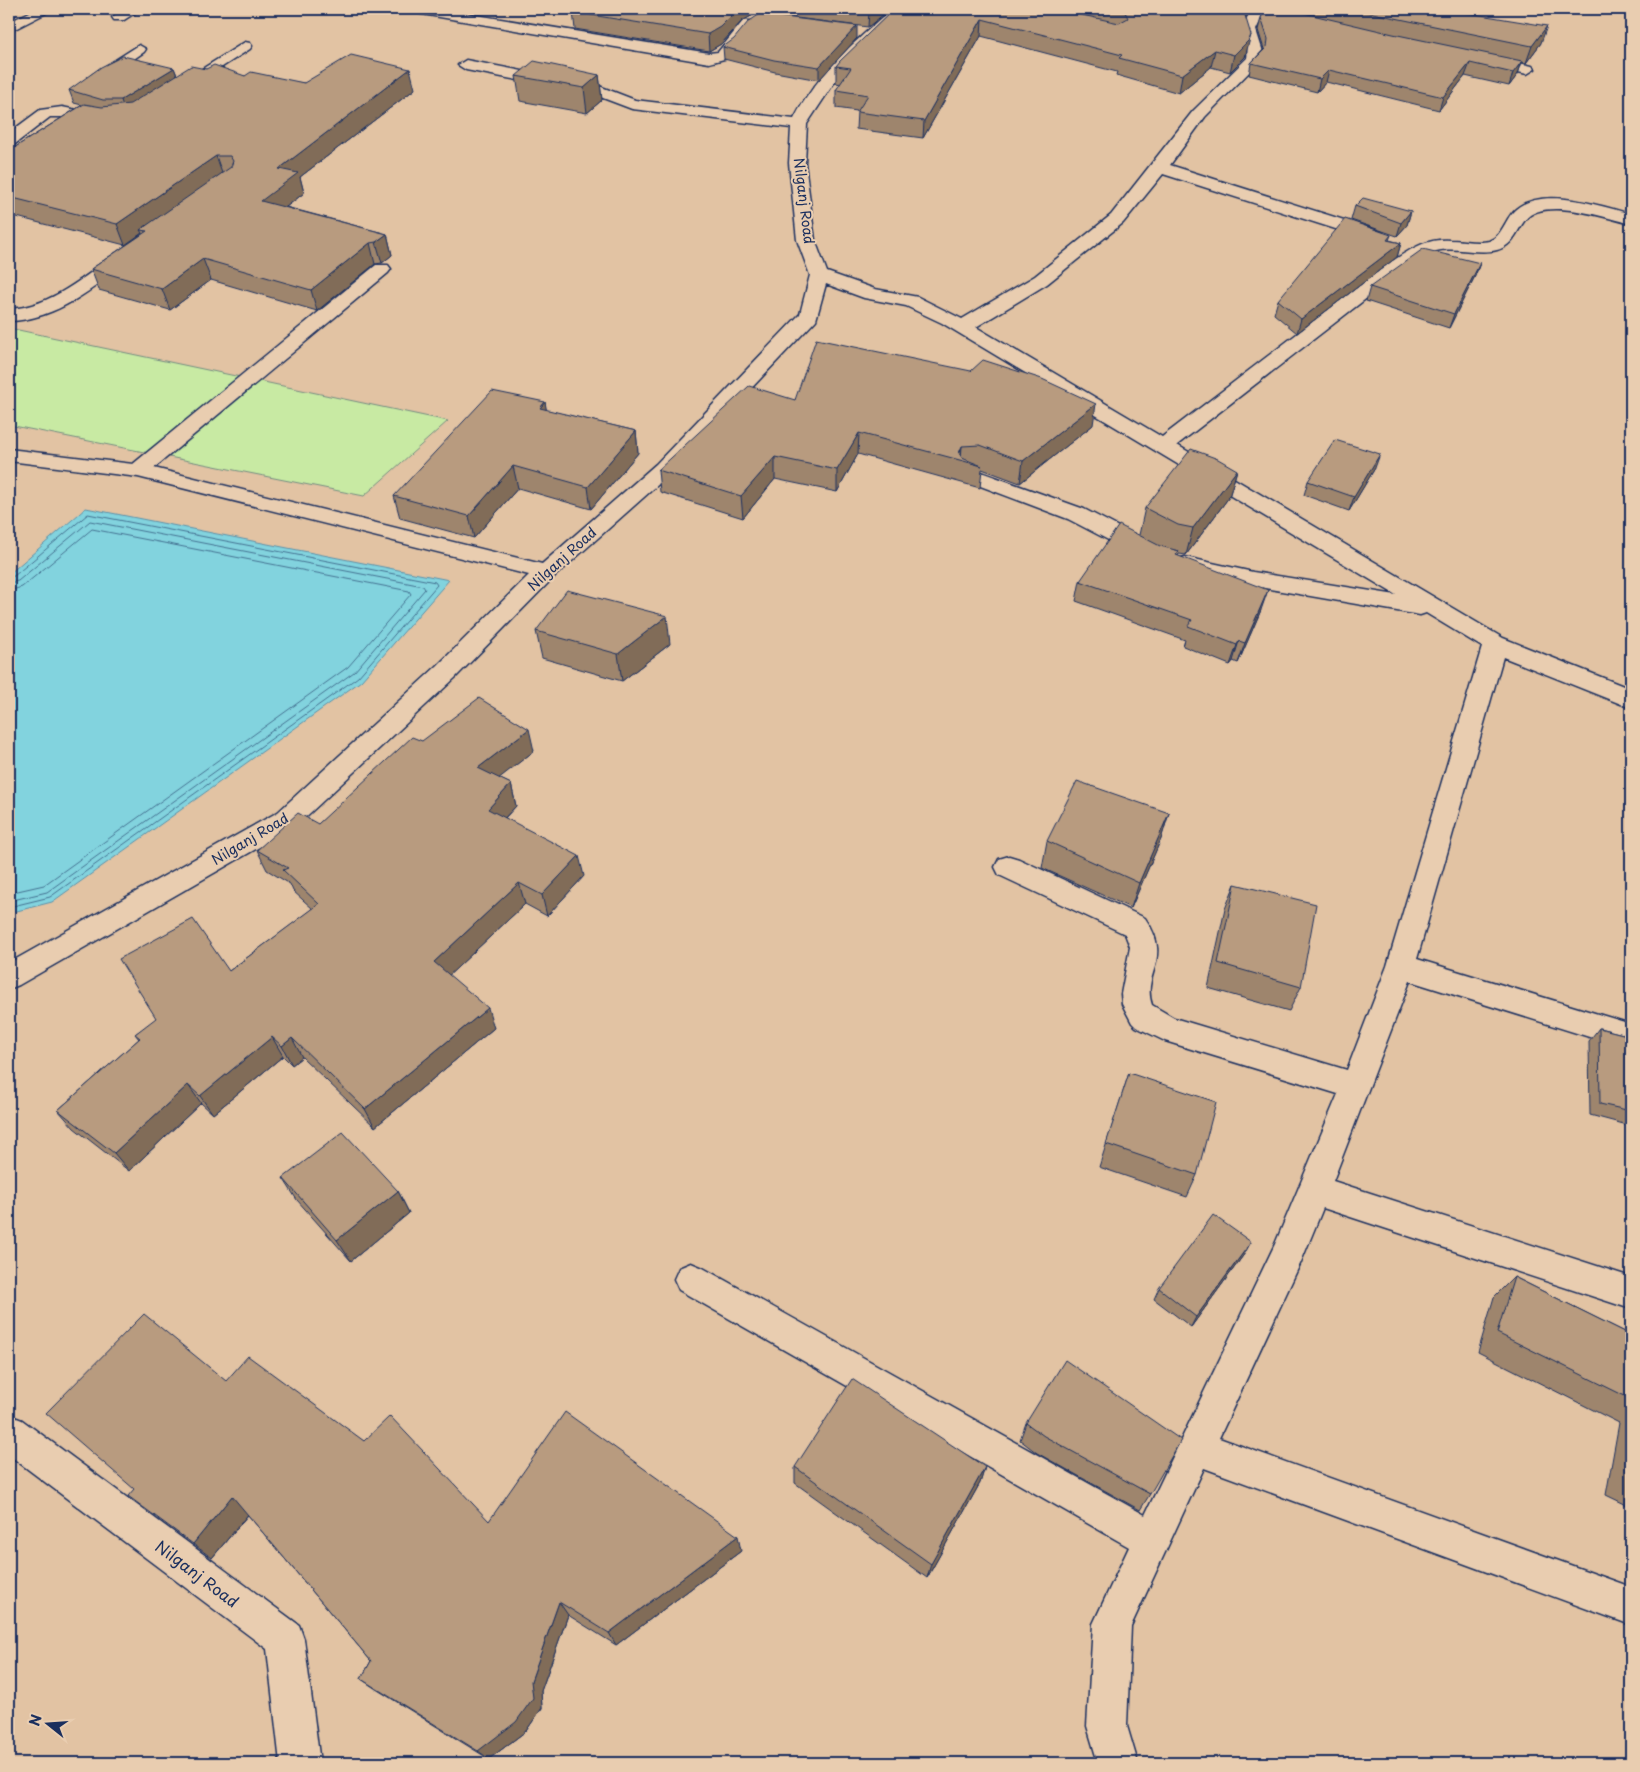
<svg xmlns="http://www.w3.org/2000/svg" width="1640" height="1772" font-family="'Playpen Sans',sans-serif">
<rect width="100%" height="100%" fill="#e2c3a3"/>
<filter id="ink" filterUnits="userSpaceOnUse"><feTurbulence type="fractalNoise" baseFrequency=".02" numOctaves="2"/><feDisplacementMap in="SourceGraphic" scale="10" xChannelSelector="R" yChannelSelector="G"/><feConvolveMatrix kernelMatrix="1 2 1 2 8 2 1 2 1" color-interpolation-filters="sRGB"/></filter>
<g filter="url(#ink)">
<!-- green -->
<polygon fill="#c8eaa3" stroke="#728c80" points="9,328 448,421 364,496 9,425"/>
<!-- water -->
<polygon fill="#82d3de" stroke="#5991ab" points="86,508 449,580 361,681 52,902 9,913 9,574"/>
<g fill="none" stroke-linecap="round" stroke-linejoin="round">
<!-- shore -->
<g stroke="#447191" stroke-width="1">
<polyline points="9,577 14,576 88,514 435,582 437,585 358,677 50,897 9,907"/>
<polyline points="9,583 18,581 90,521 423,586 425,589 354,672 47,892 9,901"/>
<polyline points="9,591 22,587 92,529 409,591 411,594 348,667 44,885 9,893"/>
</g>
<defs>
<g id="minor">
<polygon points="36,9 54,9 9,32 9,22"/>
<polygon points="124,9 141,9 124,20 114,20 112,17"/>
<polygon points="409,9 440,9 709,53 718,52 743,21 753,21 755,24 728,58 709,63 416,13"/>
<path d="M893,9H908L838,77L807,124L805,163L815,240L827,272L875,289L918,297L962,319L1035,276L1111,215L1193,111L1247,58C1249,49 1243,43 1242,35C1240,25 1247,16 1252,9H1266L1256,30L1263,52L1262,59L1205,117L1170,165L1382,232L1385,236L1382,240H1370L1163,174L1123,223L1047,284L976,327L1162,437L1391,262C1410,250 1426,238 1450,240C1462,240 1477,244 1489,241C1503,236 1505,218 1516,209C1543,186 1601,206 1631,214V224C1607,218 1543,196 1525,220C1516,232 1513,246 1497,250C1477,255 1456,246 1436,251C1425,253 1414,264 1403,270L1177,445L1503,638L1631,689V708L1503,657L1417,959L1631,1024V1050L1410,981L1333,1181L1631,1277V1309L1323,1208L1301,1262L1219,1438L1631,1587V1625L1204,1468L1131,1626L1127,1726L1138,1763H1098L1087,1726L1093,1624L1129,1547L679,1290L674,1279L679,1268L691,1263L703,1268L1145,1515L1275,1244L1338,1094L1165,1041L1136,1027L1132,1023L1122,1004L1121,994L1130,947L1125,934L999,875L995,867L999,859L1009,856L1019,859L1145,918C1174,960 1141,973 1152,1005L1174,1018L1347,1070L1387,966L1482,647L1426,613L1420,615L1253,586L1177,569L1174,564L1177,559L1185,557L1253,572L1396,595L942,323L906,306L864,298L826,284L816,320L670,474L554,577L455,678L296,826L19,985L9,989V963L278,812L437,666L529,575L138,477L9,461V449L133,464L376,265H388L391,269L388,273L154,468L542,564L656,464L800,314L810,275L797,240L789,163L791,128L632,109L595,95L466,70L458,65L466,60L599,86L635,100L794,119C816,75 856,40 893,9Z"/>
<polygon points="245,42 250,43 252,46 250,49 188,89 183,91 175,86"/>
<polygon points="139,45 146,49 144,52 102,81 92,81 89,78 92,75"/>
<polygon points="1483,55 1532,66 1535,69 1527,74 1478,63 1475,60"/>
<polygon points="62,107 111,117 113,120 105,125 62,117 50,117 15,144 9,146 9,133 40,110"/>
<path d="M125,251L131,252L134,256L131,260C94,287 57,320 9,321V309C51,307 85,276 119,252Z"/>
<polygon points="970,468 1084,509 1155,546 1158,551 1155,556 1147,558 1139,556 1068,519 962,479 959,474 962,469"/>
<polygon points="9,1415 22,1420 299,1625 304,1639 320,1763 280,1763 267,1649 9,1455"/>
</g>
</defs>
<!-- minor casing -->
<use href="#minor" stroke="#1b2f5e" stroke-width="3"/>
<!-- minor -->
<use href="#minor" fill="#e9cdb0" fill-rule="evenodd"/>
</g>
<!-- wall -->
<g fill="#9e856d" stroke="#1b2f5e">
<polygon points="564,9 890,9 868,27 757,13 742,21 721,44 709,51 575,29 573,12 575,11"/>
<polygon points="894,9 1251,9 1246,19 1247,52 1245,57 1230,72 1211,67 1179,93 1116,75 1117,72 981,36 923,138 856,129 857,111 836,108 836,90 841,84 836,83 836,66"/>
<polygon points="1265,9 1444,9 1541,43 1526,63 1522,62 1518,74 1509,86 1465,76 1439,110 1326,82 1317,92 1249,75 1251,63 1264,49 1258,30 1261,18"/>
<polygon points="857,38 819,80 775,72 724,59 723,47"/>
<polygon points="174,68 177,75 206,69 245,76 304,83 415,89 300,177 304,193 286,207 387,234 392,255 382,263 375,264 317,311 211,280 170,310 99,290 91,269 142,234 142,233 125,245 9,215 9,151 82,105 74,103 69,90"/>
<polygon points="599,75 602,100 587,113 520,101 516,76"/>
<polygon points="1355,206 1411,211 1407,225 1397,236 1351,220"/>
<polygon points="1391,235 1389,240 1401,243 1397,257 1297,333 1274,314 1278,300"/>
<polygon points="1480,263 1475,276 1449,328 1366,301 1370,287"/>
<polygon points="795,400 1093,425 1020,483 982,469 980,488 858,454 837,492 775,479 743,518 660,492 658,470"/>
<polygon points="545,402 546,410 636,431 638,453 591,509 518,488 474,538 400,518 394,496"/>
<polygon points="1375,468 1349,511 1304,495 1308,481"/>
<polygon points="1237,470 1229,497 1186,555 1179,554 1178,556 1261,610 1238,663 1233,661 1230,665 1183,646 1185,640 1076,601 1080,581 1139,535 1145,508"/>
<polygon points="536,631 670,644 622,681 542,658"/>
<polygon points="422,741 534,751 498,778 511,784 516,806 505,818 584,876 547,916 525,904 449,975 494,1028 375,1127 302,1057 292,1065 283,1056 213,1114 201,1103 129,1171 74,1128 58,1110 139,1039 135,1034 229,971 313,909 293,891 290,884 267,870 257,850 318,824"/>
<polygon points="1169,813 1161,839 1131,908 1042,868 1047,841"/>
<polygon points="1235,884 1301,987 1289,1011 1208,988 1225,909"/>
<polygon points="1599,1028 1631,1036 1631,1126 1590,1115 1589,1041"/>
<polygon points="1129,1073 1197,1175 1187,1197 1099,1167"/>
<polygon points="283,1178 398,1191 409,1213 351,1261 297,1200"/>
<polygon points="1245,1253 1191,1327 1154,1299 1159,1288"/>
<polygon points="1514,1277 1631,1335 1631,1507 1606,1495 1619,1423 1478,1352 1494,1297"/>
<polygon points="226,1381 364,1441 489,1521 741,1551 616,1645 568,1615 541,1691 542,1708 526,1731 489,1759 376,1689 361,1679 371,1661 248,1515 212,1558"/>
<polygon points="1026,1423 1150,1494 1140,1510 1037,1453 1020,1440"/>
<polygon points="795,1467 985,1467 980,1483 927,1578 795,1483"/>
</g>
<!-- shaded-wall -->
<g fill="#816c59" stroke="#1b2f5e">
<polygon points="738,9 757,9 757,13 742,21 721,44 709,51 708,34"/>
<polygon points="871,9 890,9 868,27 869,10"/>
<polygon points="1246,9 1251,9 1240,29 1244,12"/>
<polygon points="982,19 981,36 923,138 924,121"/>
<polygon points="857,26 857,38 819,80 819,67"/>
<polygon points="1547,26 1541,43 1526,63 1532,46"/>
<polygon points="1251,35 1245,57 1230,72 1234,55"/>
<polygon points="1215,50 1211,67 1179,93 1182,75"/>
<polygon points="1522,61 1518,74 1509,86 1513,73"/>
<polygon points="1470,63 1465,76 1439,110 1443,97"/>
<polygon points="174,68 179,81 125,113 121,100"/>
<polygon points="410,69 415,89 300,177 304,193 268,221 261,201 279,169"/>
<polygon points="1329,70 1326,82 1317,92 1320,79"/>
<polygon points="599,75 602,100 587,113 584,88"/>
<polygon points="216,156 223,176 140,230 142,233 125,245 117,224"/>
<polygon points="1411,211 1407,225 1397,236 1401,223"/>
<polygon points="387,234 392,255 382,263 376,242"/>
<polygon points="370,243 375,264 317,311 311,290"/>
<polygon points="1401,243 1397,257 1297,333 1301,319"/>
<polygon points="203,259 211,280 170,310 162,289"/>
<polygon points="1480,263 1475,276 1449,328 1454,314"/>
<polygon points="9,365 14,375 9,378"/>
<polygon points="545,402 549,424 540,408"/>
<polygon points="1096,404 1093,425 1020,483 1023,461"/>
<polygon points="636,431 638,453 591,509 588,487"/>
<polygon points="859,433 858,454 837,492 837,470"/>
<polygon points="962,446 961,460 959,453"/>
<polygon points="1380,454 1375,468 1349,511 1354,497"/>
<polygon points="775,457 775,479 743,518 741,496"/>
<polygon points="513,466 518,488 474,538 469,516"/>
<polygon points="1237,470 1229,497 1186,555 1193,528"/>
<polygon points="1268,590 1261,610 1238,663 1245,643"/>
<polygon points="667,616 670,644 622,681 618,654"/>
<polygon points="1239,641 1233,661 1230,665 1237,645"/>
<polygon points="529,729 534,751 484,790 478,768"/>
<polygon points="511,784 516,806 493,830 488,809"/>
<polygon points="1169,813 1161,839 1131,908 1139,883"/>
<polygon points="579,856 584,876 547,916 542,895"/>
<polygon points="519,883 525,904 442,982 434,962"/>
<polygon points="488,1008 494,1028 375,1127 365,1109"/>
<polygon points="272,1037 283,1056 213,1114 200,1096"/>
<polygon points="292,1038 302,1057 292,1065 282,1046"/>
<polygon points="188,1085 201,1103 129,1171 114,1153"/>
<polygon points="398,1191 409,1213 351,1261 337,1240"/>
<polygon points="1251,1242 1245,1253 1191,1327 1196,1317"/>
<polygon points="985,1467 980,1483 927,1578 931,1564"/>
<polygon points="232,1496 250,1512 212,1558 193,1544"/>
<polygon points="738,1536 741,1551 616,1645 609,1633"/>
<polygon points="559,1602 568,1615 541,1691 542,1708 526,1731 489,1759 478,1751 531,1681"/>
</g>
<!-- building -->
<g fill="#b89b7f" stroke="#1b2f5e">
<polygon points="578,9 738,9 720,27 708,34 573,12"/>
<polygon points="856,9 871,9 869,10"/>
<polygon points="894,9 1054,9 1119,23 1128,18 1125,12 1108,9 1246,9 1244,12 1251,35 1249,40 1234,55 1215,50 1182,75 1119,58 1122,55 982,19 924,121 857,112 868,95 836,90 851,68 836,66 840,61"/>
<polygon points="1265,9 1287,9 1393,34 1522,61 1513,73 1470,63 1443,97 1329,70 1320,79 1251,63 1267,47 1268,39 1261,18"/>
<polygon points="1355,9 1444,9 1547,26 1532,46 1395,18"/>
<polygon points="760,14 857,26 819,67 774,60 723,47 734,39 748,22"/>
<polygon points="351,55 410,69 279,169 298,173 261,201 387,234 376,242 370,243 311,290 203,259 162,289 91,269 147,231 140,230 231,167 233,161 230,156 216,156 117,224 9,197 9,151 84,104 102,107 130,104 191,66 206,69 214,65 245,76 251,72 304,83"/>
<polygon points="123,56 174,68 121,100 103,100 69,90 101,67"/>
<polygon points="534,61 599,75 584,88 516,76"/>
<polygon points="1363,198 1411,211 1401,223 1355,206"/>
<polygon points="1345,219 1391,235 1387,240 1401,243 1301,319 1278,300"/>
<polygon points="1423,249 1480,263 1454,314 1370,287"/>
<polygon points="816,339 971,371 983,360 1042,379 1096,404 1023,461 980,445 962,446 959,453 962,458 982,466 859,433 837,470 775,457 741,496 658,470 749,386 795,400"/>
<polygon points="492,391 545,402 540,408 636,431 588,487 513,466 469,516 394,496"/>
<polygon points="1335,440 1380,454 1354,497 1308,481"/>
<polygon points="1191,449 1218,459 1237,470 1193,528 1178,525 1145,508"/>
<polygon points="1119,525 1160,546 1179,551 1176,555 1268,590 1245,643 1239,641 1237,645 1188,626 1192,620 1080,581"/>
<polygon points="567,590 667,616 618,654 536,631"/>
<polygon points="479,698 529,729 478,768 511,784 488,809 579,856 542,895 519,883 434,962 488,1008 365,1109 292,1038 282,1046 272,1037 200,1096 188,1085 114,1153 58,1110 140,1038 135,1034 156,1018 119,959 193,919 229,971 319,904 283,870 288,868 257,850 298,813 318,824 412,737 422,741"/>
<polygon points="1077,781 1169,813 1139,883 1047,841"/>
<polygon points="1235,884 1316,904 1301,987 1218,963"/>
<polygon points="1599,1028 1631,1036 1631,1111 1600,1104"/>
<polygon points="1129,1073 1216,1102 1197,1175 1106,1144"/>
<polygon points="343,1132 398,1191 337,1240 283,1178"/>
<polygon points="1213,1215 1251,1242 1196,1317 1159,1288"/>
<polygon points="1514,1277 1631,1335 1631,1399 1497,1333"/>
<polygon points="144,1314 226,1381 248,1356 364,1441 390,1416 489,1521 565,1412 738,1536 609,1633 559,1602 531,1681 533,1698 516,1722 478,1751 361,1679 371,1661 232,1496 193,1544 128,1496 134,1489 46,1413"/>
<polygon points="1065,1360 1181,1440 1150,1494 1044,1436 1026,1423"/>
<polygon points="852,1379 985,1467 931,1564 795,1467"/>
</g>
</g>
<g text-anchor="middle" stroke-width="4" stroke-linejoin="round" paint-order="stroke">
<!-- street labels -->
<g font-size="14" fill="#1b2f5e" stroke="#e9cdb0">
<text transform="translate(804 201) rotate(83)" y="5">Nilganj Road</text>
<text transform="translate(562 559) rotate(-42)" y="5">Nilganj Road</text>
<text transform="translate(250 839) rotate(-31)" y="5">Nilganj Road</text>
</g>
<!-- near-street labels -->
<g font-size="16" fill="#1b2f5e" stroke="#e9cdb0">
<text transform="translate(197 1574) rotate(37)" y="6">Nilganj Road</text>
</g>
</g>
<!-- margin -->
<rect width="1640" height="1772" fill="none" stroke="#e9cdb0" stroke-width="30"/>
<rect x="15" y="15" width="1610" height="1742" fill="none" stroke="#1b2f5e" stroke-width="2" filter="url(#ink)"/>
<!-- north arrow -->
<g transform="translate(48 1724) rotate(287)" stroke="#e9cdb0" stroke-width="4" paint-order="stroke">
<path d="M0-4L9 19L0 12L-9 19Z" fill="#1b2f5e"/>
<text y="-8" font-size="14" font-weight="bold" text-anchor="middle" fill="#1b2f5e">N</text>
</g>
</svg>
